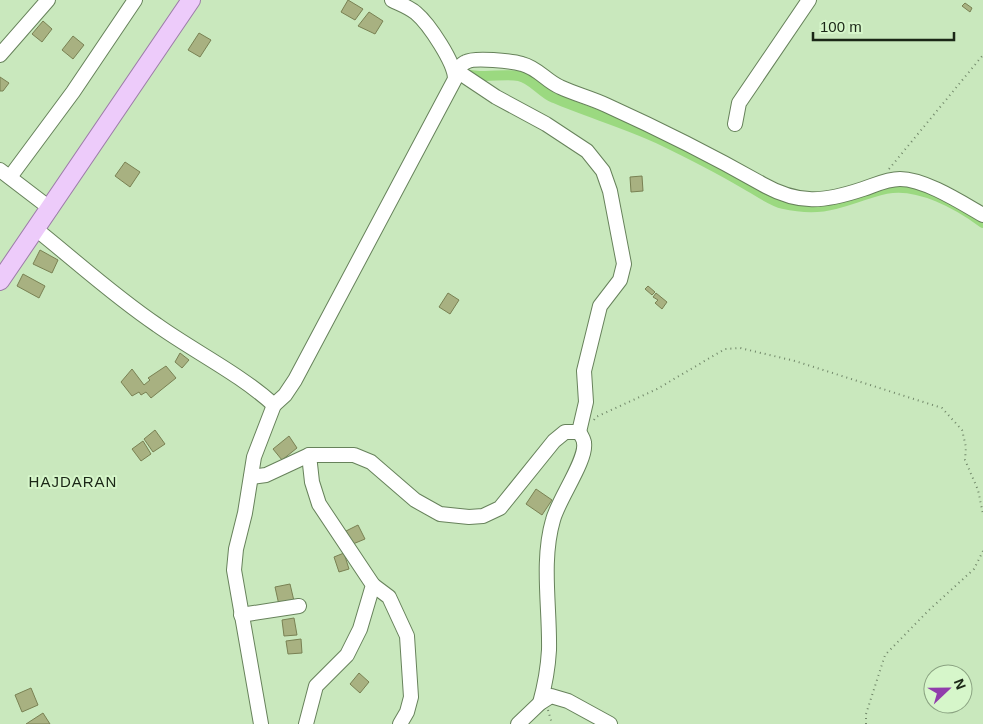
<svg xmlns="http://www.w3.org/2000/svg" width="983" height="724" font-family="Arial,sans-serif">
<rect width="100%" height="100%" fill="#c9e8bd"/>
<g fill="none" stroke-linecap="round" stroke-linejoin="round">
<!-- canal -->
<path stroke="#9bd980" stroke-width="10" d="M466,74C484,79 502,73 519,76C533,79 541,93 554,98C589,113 625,123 659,139C688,153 716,167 743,183C755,189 770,201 783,204C829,214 844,199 886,189C918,182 959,205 983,223"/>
</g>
<!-- building -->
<g fill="#a8b181" stroke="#798153">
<polygon points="348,0 363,9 355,20 341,12"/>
<polygon points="965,3 972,8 970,12 962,6"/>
<polygon points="369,12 383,21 375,34 358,26"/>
<polygon points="43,21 52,29 42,42 32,34"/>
<polygon points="199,33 211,40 200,57 188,50"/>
<polygon points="73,36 84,45 73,59 62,50"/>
<polygon points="0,77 9,83 3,91 0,91"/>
<polygon points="125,162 140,172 130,187 115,176"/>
<polygon points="642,176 643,191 631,192 630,177"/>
<polygon points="40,250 58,260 52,273 33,264"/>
<polygon points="23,274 45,286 39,298 17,286"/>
<polygon points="648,286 655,292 652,295 645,289"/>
<polygon points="448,293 459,300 450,314 439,307"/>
<polygon points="656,293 667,302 662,309 655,303 658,300 653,297"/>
<polygon points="180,353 189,360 182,368 175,362"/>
<polygon points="166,366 176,378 151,398 146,392 141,395 139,392 132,396 121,382 132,369 144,385 150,380 148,378"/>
<polygon points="155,430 165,444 153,452 144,439"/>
<polygon points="289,436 297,448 282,460 273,449"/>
<polygon points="143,441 151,454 141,461 132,449"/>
<polygon points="536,489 552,500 542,515 526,504"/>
<polygon points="358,525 365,539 353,544 346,531"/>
<polygon points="344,553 349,569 339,572 334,557"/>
<polygon points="290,584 294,601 279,605 275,587"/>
<polygon points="294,618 297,635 284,636 282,620"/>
<polygon points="301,639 302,653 288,654 286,641"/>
<polygon points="359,673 369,682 360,693 350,684"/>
<polygon points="31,688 38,705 22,712 15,695"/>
<polygon points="43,713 50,724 26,724"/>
</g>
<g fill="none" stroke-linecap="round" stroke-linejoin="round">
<defs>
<g id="minor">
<polyline points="0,55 48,0"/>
<polyline points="457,71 496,97 546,124 587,151 603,171 610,191 624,264 620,280 600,306 584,371 586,402 579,432"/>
<path d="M455,72C458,69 461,64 466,62C474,57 512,61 522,64C538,68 546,81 560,87C575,94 591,98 606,105C659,129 711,155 762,184C799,205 824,202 863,189C875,185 887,179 900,179C925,179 962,203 983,215"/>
<polyline points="735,124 739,103 809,0"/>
<polyline points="0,170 51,209"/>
<polyline points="10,177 73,92 135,0"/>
<path d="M37,230C77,262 114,296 157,325C195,352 240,374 274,405"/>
<path d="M251,477L266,475L309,455H354L371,462L415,500L440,514L469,517L483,516L500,508L554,441L565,432H579C581,435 584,440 584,443C587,460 558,500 553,520C541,561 550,608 549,650C548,668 545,685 540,703"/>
<polyline points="373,585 389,597 407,636 411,697 407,712 400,724"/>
<polyline points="241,615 299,606"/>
<path d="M261,724L234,570L236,549L245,513L254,457L274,405L285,395L295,380L455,79C455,63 429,24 416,13C409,7 400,4 392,0"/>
<polyline points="306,724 316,686 347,655 360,629 373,585 319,504 312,482 309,455"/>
<polyline points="518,724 540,703 551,696 568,701 610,724"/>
</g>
<polyline id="major" points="0,281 191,0"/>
</defs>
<!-- minor casing -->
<use href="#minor" stroke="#67825b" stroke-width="16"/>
<!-- major casing -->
<use href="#major" stroke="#9c7ca8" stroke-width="20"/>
<!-- path -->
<g stroke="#718769" stroke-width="2" stroke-dasharray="1 4" stroke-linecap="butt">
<polyline points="889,169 983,55"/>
<polyline points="594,420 596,417 657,389 725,349 740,348 795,361 942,408 962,430 966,447 965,460 978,490 983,514"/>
<polyline points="548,710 552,724"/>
<polyline points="866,724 866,714 885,655 928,611 974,569 983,551"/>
</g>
<!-- minor -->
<use href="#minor" stroke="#fff" stroke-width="14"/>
<!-- major -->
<use href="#major" stroke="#edcbfa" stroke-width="18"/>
</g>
<g text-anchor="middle" stroke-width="4" stroke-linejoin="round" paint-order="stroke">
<!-- quarter labels -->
<g font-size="15" letter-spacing="1" fill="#1b2717" stroke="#d6f6ca">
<text x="73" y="487">HAJDARAN</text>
</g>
</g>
<!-- north arrow -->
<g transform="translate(948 689) rotate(68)"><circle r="24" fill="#d6f6ca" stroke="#8ba382"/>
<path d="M0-4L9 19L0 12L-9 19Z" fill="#913dac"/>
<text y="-8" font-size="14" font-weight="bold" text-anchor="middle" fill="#1b2717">N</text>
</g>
<!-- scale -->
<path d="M813 32v8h141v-8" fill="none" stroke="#1b2717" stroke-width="2.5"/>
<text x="820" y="32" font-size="15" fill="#1b2717" stroke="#d6f6ca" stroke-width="4" paint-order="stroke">100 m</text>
</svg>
